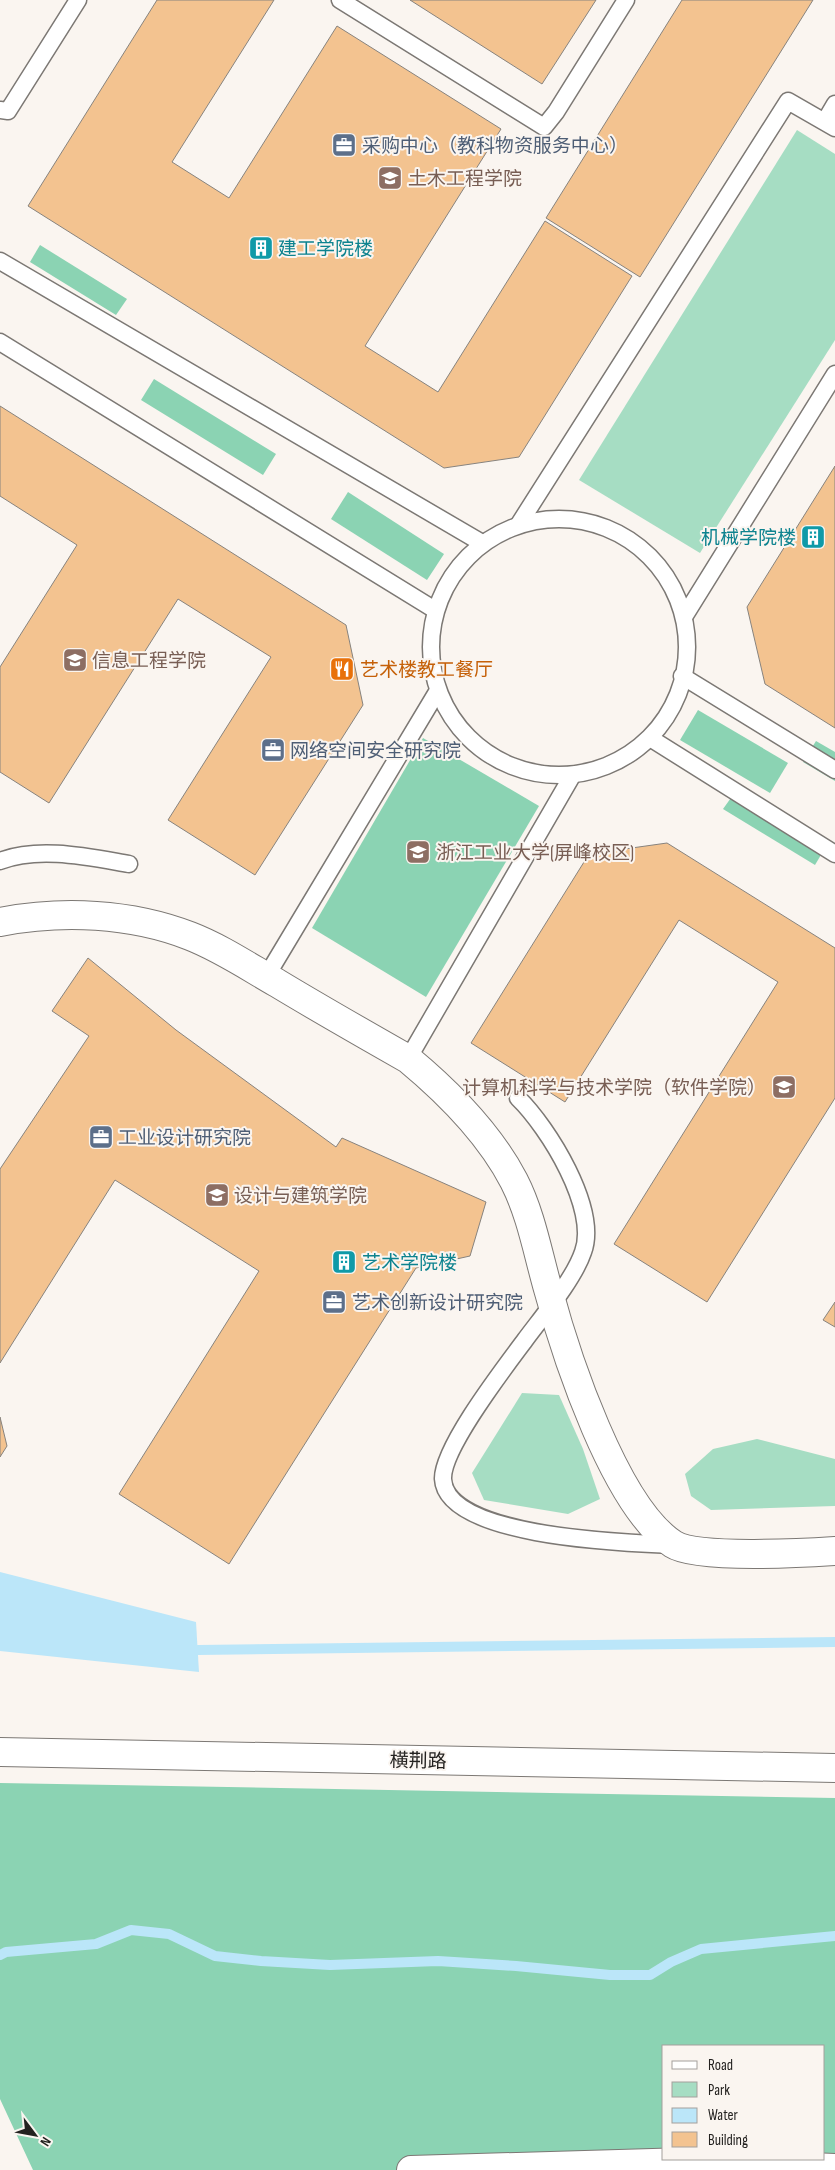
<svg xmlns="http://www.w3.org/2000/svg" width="835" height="2170" font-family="'Sofia Sans Condensed','Noto Sans SC',sans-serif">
<rect width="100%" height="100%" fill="#faf5f0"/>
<!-- green -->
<g fill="#a6ddc3">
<polygon points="797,130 835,154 835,340 700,553 579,480"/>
<polygon points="522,1393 559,1395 583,1449 600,1499 568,1514 484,1500 472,1473"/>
<polygon points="757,1439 835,1459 835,1506 711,1510 691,1496 685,1474 713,1449"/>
</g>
<!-- forest -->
<g fill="#8bd3b3" fill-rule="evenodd">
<polygon points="40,245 127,299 116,315 30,262"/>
<polygon points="154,379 276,454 263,475 141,400"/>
<polygon points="348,492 444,554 427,580 331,519"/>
<polygon points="698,710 788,763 770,793 680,740"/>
<polygon points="423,738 539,806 426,997 312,928"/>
<polygon points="816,741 835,752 835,781 803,762"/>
<polygon points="738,788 828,843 815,865 723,809"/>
<path d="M0,1783L835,1798V2170H33L0,2099ZM664,2046H824V2159H664Z"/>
</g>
<!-- water -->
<polygon fill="#bbe6f9" points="0,1572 196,1622 199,1672 0,1651"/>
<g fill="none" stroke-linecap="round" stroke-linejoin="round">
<!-- stream -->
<g stroke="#bbe6f9" stroke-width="10">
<polyline points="198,1650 835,1642"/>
<polyline points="0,1955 6,1952 96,1944 131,1930 169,1934 215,1956 261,1961 330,1965 438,1961 516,1966 610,1975 650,1975 671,1962 701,1949 835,1936"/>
</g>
</g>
<!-- building -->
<g fill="#f3c390" stroke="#87837e">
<polygon points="157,0 274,0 172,162 229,198 337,26 501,129 365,346 438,392 545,221 632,276 519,457 444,468 28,206"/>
<polygon points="410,0 596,0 542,84"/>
<polygon points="682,0 813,0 640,277 546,218"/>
<polygon points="0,406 346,625 363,705 255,875 168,820 271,657 178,599 49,803 0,772 0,667 77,545 0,496"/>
<polygon points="835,466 835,728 765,684 747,607"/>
<polygon points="667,843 835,948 835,1098 707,1302 614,1244 778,982 679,920 565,1102 471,1043 589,854"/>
<polygon points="88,958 176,1030 336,1147 342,1138 486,1202 470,1256 416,1268 229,1564 119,1494 259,1271 115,1180 0,1363 0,1169 89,1036 52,1011"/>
<polygon points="835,1302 835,1327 823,1320"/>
<polygon points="0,1417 7,1446 0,1457"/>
</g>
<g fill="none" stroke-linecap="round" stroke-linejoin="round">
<defs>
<g id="service">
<polyline points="340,0 544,127 556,112 626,0"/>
<polyline points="0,110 8,111 78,0"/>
<polyline points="825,121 835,104"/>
<polyline points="0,261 482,543"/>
<polyline points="0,342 435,610"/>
<circle cx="559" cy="647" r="128"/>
<polyline points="519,524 788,101 835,128"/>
<polyline points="684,617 835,374"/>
<polyline points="682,676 835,770"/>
<polyline points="650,738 835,854"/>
<path d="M0,861C39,846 88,857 129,864"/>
<polyline points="266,977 437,692"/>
<polyline points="408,1059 572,776"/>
<path d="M518,1098C548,1127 599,1209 583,1252C574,1279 542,1317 525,1340C505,1367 442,1448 443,1479C446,1538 631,1543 674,1545"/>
</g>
<path id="minor" d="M0,922C62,910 131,913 190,936C221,948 249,967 277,983C320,1009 364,1034 408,1059C449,1093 489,1133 514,1181C531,1214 538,1254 548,1289C566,1356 615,1506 673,1544C696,1559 804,1553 835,1551"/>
<polyline id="tertiary" points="0,1752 835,1768"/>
<polyline id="motorway" points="411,2170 687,2162 835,2168"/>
</defs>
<!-- service casing -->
<use href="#service" stroke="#7c7874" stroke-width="19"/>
<!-- minor casing -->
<use href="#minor" stroke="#7c7874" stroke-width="30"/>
<!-- tertiary casing -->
<use href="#tertiary" stroke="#7c7874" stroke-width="30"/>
<!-- motorway casing -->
<use href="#motorway" stroke="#7c7874" stroke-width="30"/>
<!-- service -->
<use href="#service" stroke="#fff" stroke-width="16"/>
<!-- minor -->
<use href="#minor" stroke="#fff" stroke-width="28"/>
<!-- tertiary -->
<use href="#tertiary" stroke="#fff" stroke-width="28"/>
<!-- motorway -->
<use href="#motorway" stroke="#fff" stroke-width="28"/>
</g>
<!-- icons -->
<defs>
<symbol id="office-square" viewBox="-11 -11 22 22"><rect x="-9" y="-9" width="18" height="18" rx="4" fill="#5c6f8a" stroke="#faf5f0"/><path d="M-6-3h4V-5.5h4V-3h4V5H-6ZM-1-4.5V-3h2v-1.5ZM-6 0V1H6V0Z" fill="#fff"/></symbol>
<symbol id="university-square" viewBox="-11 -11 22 22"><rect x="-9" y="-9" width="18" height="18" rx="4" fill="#8d6e63" stroke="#faf5f0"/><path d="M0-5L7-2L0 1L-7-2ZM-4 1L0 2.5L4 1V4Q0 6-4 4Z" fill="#fff"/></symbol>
<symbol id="building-square" viewBox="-11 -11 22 22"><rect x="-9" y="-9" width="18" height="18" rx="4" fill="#0f9aa8" stroke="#faf5f0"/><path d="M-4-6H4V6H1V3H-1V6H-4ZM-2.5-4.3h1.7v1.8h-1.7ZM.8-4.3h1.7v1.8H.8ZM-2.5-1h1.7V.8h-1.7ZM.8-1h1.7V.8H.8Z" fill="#fff"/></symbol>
<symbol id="restaurant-square" viewBox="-11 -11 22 22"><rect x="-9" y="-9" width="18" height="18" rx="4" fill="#e8710a" stroke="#faf5f0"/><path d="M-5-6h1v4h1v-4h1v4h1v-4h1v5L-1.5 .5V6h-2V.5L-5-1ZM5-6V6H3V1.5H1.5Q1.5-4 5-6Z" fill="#fff"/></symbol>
</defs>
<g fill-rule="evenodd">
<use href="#office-square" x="330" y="131" width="28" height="28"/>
<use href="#university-square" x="376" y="164" width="28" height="28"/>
<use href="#building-square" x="247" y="234" width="28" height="28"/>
<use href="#building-square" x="799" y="523" width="28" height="28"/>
<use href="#university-square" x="61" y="646" width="28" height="28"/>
<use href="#restaurant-square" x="328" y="655" width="28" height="28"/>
<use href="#office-square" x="259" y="736" width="28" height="28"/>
<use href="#university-square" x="404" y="838" width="28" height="28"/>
<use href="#university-square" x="770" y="1073" width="28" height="28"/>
<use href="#office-square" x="87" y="1123" width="28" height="28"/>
<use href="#university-square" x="203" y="1181" width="28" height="28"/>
<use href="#building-square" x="330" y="1248" width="28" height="28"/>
<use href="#office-square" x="320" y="1288" width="28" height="28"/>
</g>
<g text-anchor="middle" stroke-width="4" stroke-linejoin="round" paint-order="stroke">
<!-- service labels -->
<g font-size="19" fill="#4e5e75" stroke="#faf5f0" text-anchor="start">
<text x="362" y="152">采购中心（教科物资服务中心）</text>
<text x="290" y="757">网络空间安全研究院</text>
<text x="118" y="1144">工业设计研究院</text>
<text x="352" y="1309">艺术创新设计研究院</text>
</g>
<!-- education labels -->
<g font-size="19" fill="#785e54" stroke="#faf5f0" text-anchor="start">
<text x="408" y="185">土木工程学院</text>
<text x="92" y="667">信息工程学院</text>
<text x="436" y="859">浙江工业大学(屏峰校区)</text>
<text x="766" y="1094" text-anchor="end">计算机科学与技术学院（软件学院）</text>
<text x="234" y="1202">设计与建筑学院</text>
</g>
<!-- culture labels -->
<g font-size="19" fill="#0d838f" stroke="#faf5f0" text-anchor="start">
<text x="278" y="255">建工学院楼</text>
<text x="796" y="544" text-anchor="end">机械学院楼</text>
<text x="362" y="1269">艺术学院楼</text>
</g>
<!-- food labels -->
<g font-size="19" fill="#c56008" stroke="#faf5f0" text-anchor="start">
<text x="360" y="676">艺术楼教工餐厅</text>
</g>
<!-- street labels -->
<g font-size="19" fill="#23211f" stroke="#faf5f0">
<text transform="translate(418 1760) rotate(1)" y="7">横荆路</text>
</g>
</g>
<!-- legend -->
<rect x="662" y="2045" width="162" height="115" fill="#faf5f0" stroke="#a4a09c"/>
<rect x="672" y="2061" width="25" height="8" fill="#ffffff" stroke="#a4a09c"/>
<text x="708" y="2070" font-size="15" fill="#23211f">Road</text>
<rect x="672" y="2082" width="25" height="15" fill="#a6ddc3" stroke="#a4a09c"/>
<text x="708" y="2095" font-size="15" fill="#23211f">Park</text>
<rect x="672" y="2108" width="25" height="15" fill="#bbe6f9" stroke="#a4a09c"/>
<text x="708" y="2120" font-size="15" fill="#23211f">Water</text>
<rect x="672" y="2132" width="25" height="15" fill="#f3c390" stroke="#a4a09c"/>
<text x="708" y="2145" font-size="15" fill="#23211f">Building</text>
<!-- north arrow -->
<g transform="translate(35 2135) rotate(122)" stroke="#faf5f0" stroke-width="4" paint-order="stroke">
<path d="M0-4L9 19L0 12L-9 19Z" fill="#23211f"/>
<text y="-8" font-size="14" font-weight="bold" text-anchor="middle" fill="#23211f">N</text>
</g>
</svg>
